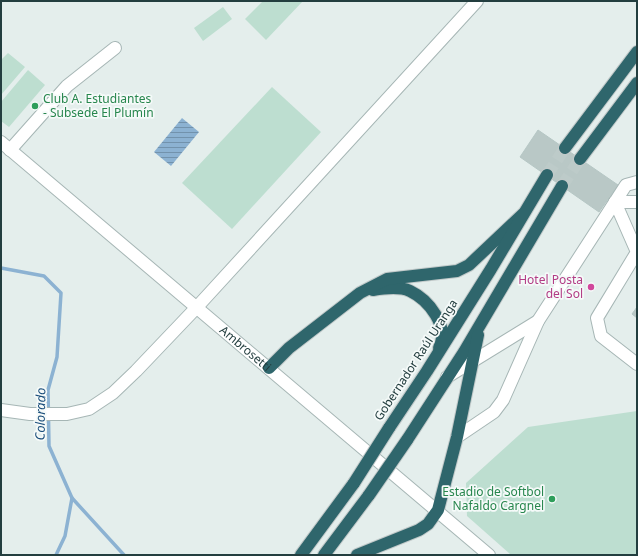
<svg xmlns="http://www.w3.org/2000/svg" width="638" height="556" font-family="'Noto Sans',sans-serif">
<defs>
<pattern id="water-rules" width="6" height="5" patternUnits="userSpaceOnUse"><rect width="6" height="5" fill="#8cb2d2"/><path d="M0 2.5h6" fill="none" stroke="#7292ac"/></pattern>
</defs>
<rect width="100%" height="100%" fill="#e4eeec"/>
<!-- green -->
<g fill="#bdded0">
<polygon points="263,1 303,1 266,40 245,19"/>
<polygon points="223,7 232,19 203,41 194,28"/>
<polygon points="8,53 25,67 1,95 1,60"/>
<polygon points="28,70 45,85 9,127 1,121 1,102"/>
<polygon points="272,87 321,132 232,229 182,183"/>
<polygon points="637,411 637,555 511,555 467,516 466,483 528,427"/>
</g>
<!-- water -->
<polygon fill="url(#water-rules)" points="182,118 199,132 171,166 154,152"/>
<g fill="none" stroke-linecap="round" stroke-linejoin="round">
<!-- stream -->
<g stroke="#8cb2d2" stroke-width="3.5">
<polyline points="1,268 44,276 61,293 57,357 48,390 49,446 72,498 124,555"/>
<polyline points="56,555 65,536 72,498"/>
</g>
</g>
<!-- building -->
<g fill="#b9c8c6" stroke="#b6c7c5">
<polygon points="538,130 618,185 599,212 520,157"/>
<polygon points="637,307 637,318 632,314"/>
</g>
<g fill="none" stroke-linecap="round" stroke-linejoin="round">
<!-- highway-tunnel -->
<g stroke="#bdcbc9" stroke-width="12" stroke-dasharray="12 6" stroke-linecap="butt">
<polyline points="547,175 565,148"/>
<polyline points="562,186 580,159"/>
</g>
<defs>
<g id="minor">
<path id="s1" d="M1,142L489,555"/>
<polyline points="10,150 67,86 115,48"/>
<polyline points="615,202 637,252 597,318 601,336 637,364"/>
<polyline points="615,202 637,202"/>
<polyline points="447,377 538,321"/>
<polyline points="1,410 30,414 67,414 89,409 113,393 136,371 197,307 477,1"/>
<polyline points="457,437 494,412 503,400 538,321 626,185 637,182"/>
</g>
<g id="highway">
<polyline points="565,148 637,52"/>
<polyline points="580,159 637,83"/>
<path d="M373,290C385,288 399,286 410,291C429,300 450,327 439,348"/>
<polyline points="269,368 289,348 360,293 387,279 457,271 469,265 523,214"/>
<polyline points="389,428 427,371 491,269 547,175"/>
<polyline points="407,440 464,352 562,186"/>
<polyline points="301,555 354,483"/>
<polyline points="324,555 369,495"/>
<polyline points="357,555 419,530 428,524 438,510 457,437 478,335"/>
</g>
</defs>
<!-- minor casing -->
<use href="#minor" stroke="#a6b6b5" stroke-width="14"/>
<!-- highway casing -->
<use href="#highway" stroke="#c1c9c9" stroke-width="14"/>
<!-- minor -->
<use href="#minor" stroke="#fff" stroke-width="12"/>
<!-- highway -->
<use href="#highway" stroke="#2f666c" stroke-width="12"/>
<defs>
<g id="highway-bridge">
<polyline points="354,483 389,428"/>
<polyline points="369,495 407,440"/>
</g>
</defs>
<!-- highway-bridge casing -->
<use href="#highway-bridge" stroke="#c1c9c9" stroke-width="14" stroke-linecap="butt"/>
<!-- highway-bridge -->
<use href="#highway-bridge" stroke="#2f666c" stroke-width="12"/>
</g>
<!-- markers -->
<g fill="#2e9e5b" stroke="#f5faf9" stroke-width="1.5">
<circle cx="35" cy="106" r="4"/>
<circle cx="552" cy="499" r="4"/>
</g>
<circle fill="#d1479c" stroke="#f5faf9" stroke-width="1.5" cx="591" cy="287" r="4"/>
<g text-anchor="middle" stroke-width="3.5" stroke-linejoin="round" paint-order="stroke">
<!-- leisure labels -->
<g font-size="12" fill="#27864d" stroke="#f5faf9" text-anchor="start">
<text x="43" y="103">Club A. Estudiantes<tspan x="43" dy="14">- Subsede El Plumín</tspan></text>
<text x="544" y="496" text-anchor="end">Estadio de Softbol<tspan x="544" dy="14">Nafaldo Cargnel</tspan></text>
</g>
<!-- hotel labels -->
<g font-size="12" fill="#b23c85" stroke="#f5faf9" text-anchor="end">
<text x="583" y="284">Hotel Posta<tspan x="583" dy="14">del Sol</tspan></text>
</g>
<!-- street labels -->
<g font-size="12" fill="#233e3f" stroke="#f5faf9">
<text dy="4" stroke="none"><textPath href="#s1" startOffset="320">Ambrosetti</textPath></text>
<text transform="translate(416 360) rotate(-57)" y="4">Gobernador Raúl Uranga</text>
</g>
<!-- water labels -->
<g font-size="13" font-style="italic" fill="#1c4f7c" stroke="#f5faf9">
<text transform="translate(40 414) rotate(-89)" y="5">Colorado</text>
</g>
</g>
<!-- border -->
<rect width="638" height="556" fill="none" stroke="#233e3f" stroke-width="4"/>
</svg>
